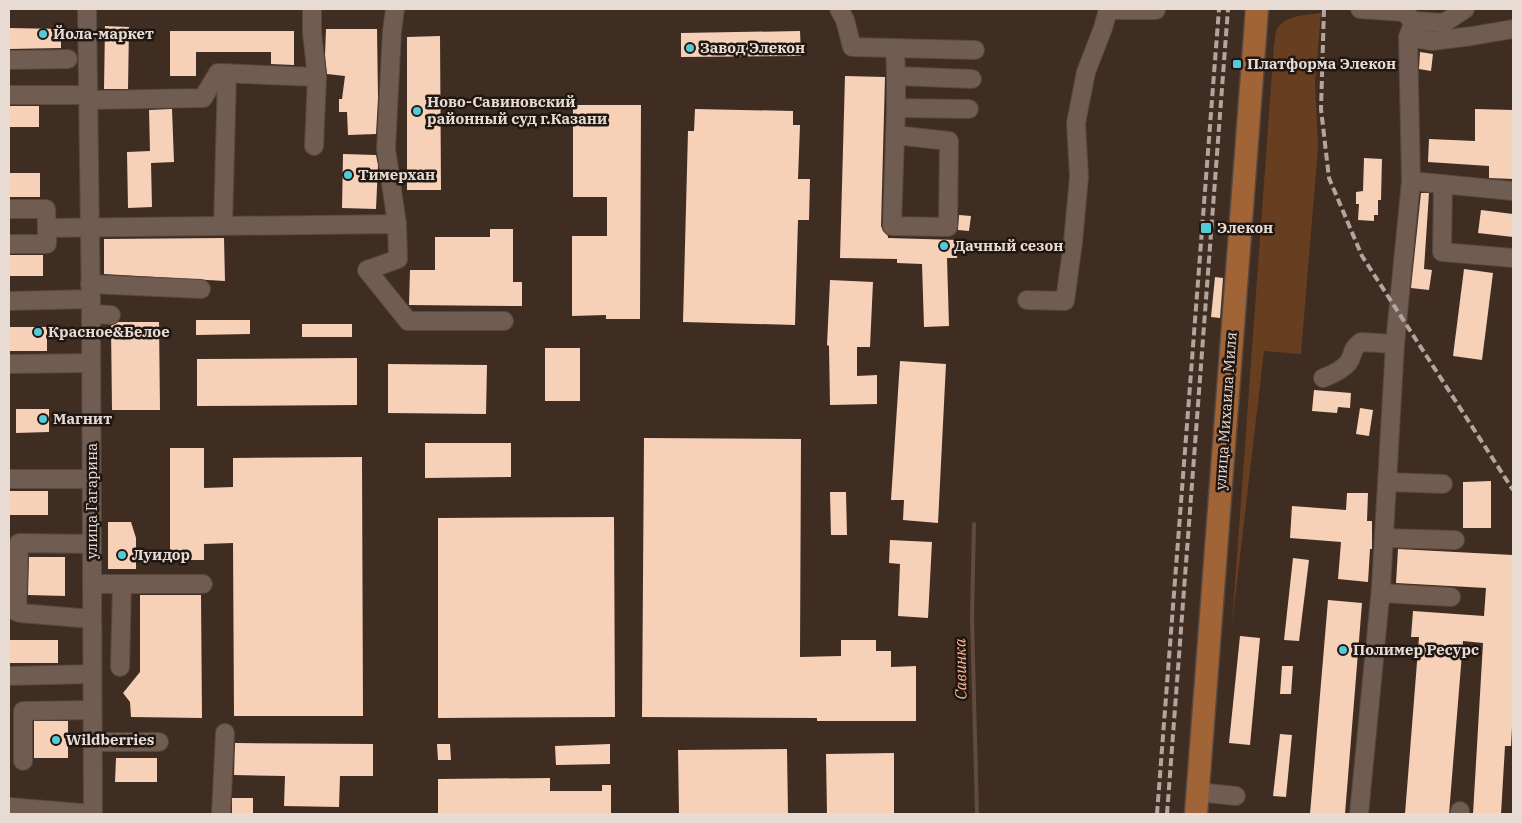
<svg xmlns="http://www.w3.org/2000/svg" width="1522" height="823" font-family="'IBM Plex Serif',serif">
<rect width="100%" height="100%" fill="#3f2d22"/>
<!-- green -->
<path fill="#683e21" d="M1321,13L1315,82L1318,148L1301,354L1264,351L1232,625L1274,45C1275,41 1275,33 1277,29C1285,15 1307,15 1321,13Z"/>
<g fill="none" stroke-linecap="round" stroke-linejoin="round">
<!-- stream -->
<polyline stroke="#614a40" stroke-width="4" points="974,524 972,617 977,814"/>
</g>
<!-- building -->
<g fill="#f7d0b8">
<polygon points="105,26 129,27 128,89 104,89"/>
<polygon points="9,28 61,29 61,48 9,49"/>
<polygon points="326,29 377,29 378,98 376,134 348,135 347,112 339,112 339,99 342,99 345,76 327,74 325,55"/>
<polygon points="170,31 294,31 294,65 271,64 271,52 196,52 196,76 170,76"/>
<polygon points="800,31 801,56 681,57 681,33"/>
<polygon points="440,36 441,190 407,190 407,37"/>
<polygon points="1420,52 1433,54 1431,71 1419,69"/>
<polygon points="845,76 885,77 881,226 883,231 888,236 888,238 958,240 957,258 947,258 949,326 924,327 922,264 897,263 897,259 840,258"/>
<polygon points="573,105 641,105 640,319 606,319 606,315 572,316 572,236 607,236 607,197 573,197"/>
<rect x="9" y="106" width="30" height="21"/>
<polygon points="172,109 174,162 151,163 152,207 128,208 127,152 150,151 149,110"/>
<polygon points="695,109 793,111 793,125 800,125 798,179 810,179 809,220 798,220 795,325 683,322 688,131 694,131"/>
<polygon points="1475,109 1513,110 1513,179 1489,178 1489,166 1428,162 1429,139 1475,141"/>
<polygon points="343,154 376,155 378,165 376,209 342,208"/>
<polygon points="1364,158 1382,159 1381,200 1378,200 1378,215 1374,215 1374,221 1358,220 1359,204 1356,204 1356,192 1363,191"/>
<rect x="9" y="173" width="31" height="24"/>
<polygon points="1421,193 1429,193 1424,269 1432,270 1429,290 1411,288"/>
<polygon points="1481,210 1513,214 1513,237 1478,233"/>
<polygon points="959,215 971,216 969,231 958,230"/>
<polygon points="490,229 513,229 513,282 522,282 522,306 409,305 410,270 435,270 435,237 490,237"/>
<polygon points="224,238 225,281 104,274 104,239"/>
<rect x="9" y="255" width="34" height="21"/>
<polygon points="1464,269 1493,273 1482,360 1453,356"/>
<polygon points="1215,277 1223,278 1220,318 1211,317"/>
<polygon points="830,280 873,282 870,347 857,347 857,376 877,375 877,404 830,405 829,346 827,345"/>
<polygon points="196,320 250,320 250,334 196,335"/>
<polygon points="118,322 159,322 160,410 112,410 111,326"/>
<rect x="302" y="324" width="50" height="13"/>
<rect x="9" y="327" width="38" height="24"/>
<rect x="545" y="348" width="35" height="53"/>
<polygon points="357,358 357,405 197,406 197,359"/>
<polygon points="900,361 946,364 938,523 903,520 904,500 891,500"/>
<polygon points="388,364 487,365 486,414 388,413"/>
<polygon points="1314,390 1351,393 1350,408 1338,407 1337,413 1312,411"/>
<polygon points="1360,408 1373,410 1369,436 1356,434"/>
<polygon points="16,409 49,409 49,432 16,433"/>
<polygon points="644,438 801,439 800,657 841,656 841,640 876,640 876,651 891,651 891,667 916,666 916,721 817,721 817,718 642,717"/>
<polygon points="425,443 511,443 511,477 425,478"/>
<polygon points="170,448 204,448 204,488 233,487 233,458 362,457 363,716 234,716 233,543 204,544 204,560 170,560"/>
<polygon points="1491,481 1491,528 1463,528 1463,482"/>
<rect x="9" y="491" width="39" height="24"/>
<polygon points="830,492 846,492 847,535 831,535"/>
<polygon points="1347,493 1368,493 1367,521 1372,521 1372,549 1370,549 1368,582 1338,579 1341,542 1290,538 1292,506 1346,510"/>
<polygon points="614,517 615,717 438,718 438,518"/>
<polygon points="108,522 131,522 136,538 136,569 108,569"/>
<polygon points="890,540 932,542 928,618 898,616 900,564 889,563"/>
<polygon points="1398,549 1513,555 1513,708 1511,746 1505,746 1501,814 1473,814 1483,643 1463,641 1449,814 1405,814 1419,637 1411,637 1413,611 1484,616 1486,588 1396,583"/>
<polygon points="29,557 65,557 65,596 28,595"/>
<polygon points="1293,558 1309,560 1299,641 1284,640"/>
<polygon points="140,595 201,595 202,718 131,717 130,702 123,693 140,672"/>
<polygon points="1328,600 1362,603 1345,814 1310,814"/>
<polygon points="1240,636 1260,638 1250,745 1229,743"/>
<rect x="9" y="640" width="49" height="23"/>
<polygon points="1282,666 1293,666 1291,694 1280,694"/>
<rect x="34" y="721" width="34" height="37"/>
<polygon points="1280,734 1292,735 1286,797 1273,796"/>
<polygon points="235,743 373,744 373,776 340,776 339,807 284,806 285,776 234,775"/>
<polygon points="437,744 450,744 451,760 438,760"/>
<polygon points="610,744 610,764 556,765 555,746"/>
<polygon points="787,749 788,814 679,814 678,750"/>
<polygon points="894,753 894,814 827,814 826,754"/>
<polygon points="116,758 157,758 157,782 115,782"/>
<polygon points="550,778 550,791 602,791 602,785 611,785 611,814 563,814 563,813 438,813 438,779"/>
<rect x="232" y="798" width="21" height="16"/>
</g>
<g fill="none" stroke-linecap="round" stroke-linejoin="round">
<defs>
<g id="minor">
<polyline points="87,9 91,314 93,814"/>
<polyline points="312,9 312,33 317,77 314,146"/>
<polyline points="395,9 392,31 386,149 397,224 398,259 367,270 408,321 504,321"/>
<polyline points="839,9 845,20 852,47 975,50"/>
<polyline points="1360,9 1403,12 1414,21 1444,23 1465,9"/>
<polyline points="1414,21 1408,37 1411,181 1513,191"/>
<polyline points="1408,37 1432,41 1472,36 1513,29"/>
<polyline points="895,48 896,76 972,79"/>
<polyline points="9,60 68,59"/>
<polyline points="896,76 896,108 969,109"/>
<polyline points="9,95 89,95"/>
<polyline points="89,100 203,98 218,73 317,77"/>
<polyline points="895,135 949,141 948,227 892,226 896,108"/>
<polyline points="1443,184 1442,252 1513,258"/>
<polyline points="9,209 46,209 47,228"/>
<polyline points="223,226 227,73"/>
<polyline points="9,244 47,244 47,228 397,224"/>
<polyline points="90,284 201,289"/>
<polyline points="1027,300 1065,301 1073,242 1079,177 1076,123 1086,72 1103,28 1108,10 1156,10 1156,9"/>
<polyline points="9,301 91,299"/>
<polyline points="91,314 111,315"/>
<polyline points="9,364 91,363"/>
<path d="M1323,378C1331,375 1342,370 1348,363C1355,354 1349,351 1361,342L1395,344"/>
<polyline points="9,479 91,479"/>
<polyline points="1387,482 1443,484"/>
<polyline points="1384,538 1455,540"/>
<polyline points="92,584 122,584 120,667"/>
<polyline points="122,584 203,584"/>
<polyline points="1381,593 1451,597"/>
<polyline points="92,619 20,613 17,612 19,543 92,544"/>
<polyline points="9,676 92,674"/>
<polyline points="93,742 159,742"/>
<polyline points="23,761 23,711 92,710"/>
<polyline points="1198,792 1236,796"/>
<polyline points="9,807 93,814"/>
<polyline points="221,814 225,733"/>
<polyline points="1359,814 1381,587 1395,344 1411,181"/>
<polyline points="1460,814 1460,811"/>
</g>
<polyline id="major" points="1196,814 1257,9"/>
</defs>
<!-- minor casing -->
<use href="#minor" stroke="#57483f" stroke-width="20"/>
<!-- major casing -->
<use href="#major" stroke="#57483f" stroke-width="25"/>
<!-- minor -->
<use href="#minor" stroke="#705c50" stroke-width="18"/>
<!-- major -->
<use href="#major" stroke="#a16437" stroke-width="22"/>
<!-- rail -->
<g stroke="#b3a59d" stroke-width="4" stroke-dasharray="8 4" stroke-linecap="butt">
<polyline points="1324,9 1321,109 1329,178 1362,256 1513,490"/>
<polyline points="1157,814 1219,9"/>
<polyline points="1167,814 1228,9"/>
</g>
</g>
<!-- markers -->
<g fill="#52cbd6" stroke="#201712" stroke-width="2">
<circle cx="43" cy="34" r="5"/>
<circle cx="690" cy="48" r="5"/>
<rect x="1232" y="59" width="10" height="10" rx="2.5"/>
<circle cx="417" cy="111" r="5"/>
<circle cx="348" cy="175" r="5"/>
<rect x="1200" y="222" width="12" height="12" rx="2.5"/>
<circle cx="944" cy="246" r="5"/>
<circle cx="38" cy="332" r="5"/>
<circle cx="43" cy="419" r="5"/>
<circle cx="122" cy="555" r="5"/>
<circle cx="1343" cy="650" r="5"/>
<circle cx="56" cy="740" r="5"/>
</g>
<g text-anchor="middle" stroke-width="5" stroke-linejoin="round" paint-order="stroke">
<!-- poi labels -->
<g font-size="15" font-weight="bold" fill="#e7dbd4" stroke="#201712" text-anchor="start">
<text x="53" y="39">Йола-маркет</text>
<text x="700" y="53">Завод Элекон</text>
<text x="1247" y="69">Платформа Элекон</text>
<text x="427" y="107">Ново-Савиновский<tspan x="427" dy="17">районный суд г.Казани</tspan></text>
<text x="358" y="180">Тимерхан</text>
<text x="1217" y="233">Элекон</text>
<text x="954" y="251">Дачный сезон</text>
<text x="48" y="337">Красное&amp;Белое</text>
<text x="53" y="424">Магнит</text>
<text x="132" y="560">Луидор</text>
<text x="1353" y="655">Полимер Ресурс</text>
<text x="66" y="745">Wildberries</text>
</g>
<!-- street labels -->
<g font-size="15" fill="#e7dbd4" stroke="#201712">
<text transform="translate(1226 411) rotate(-86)" y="5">улица Михаила Миля</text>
<text transform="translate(92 501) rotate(-90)" y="5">улица Гагарина</text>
</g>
<!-- water labels -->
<g font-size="16" font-style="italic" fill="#f9b68b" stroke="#201712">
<text transform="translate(960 669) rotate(-91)" y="6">Савинка</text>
</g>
</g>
<!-- border -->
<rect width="1522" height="823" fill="none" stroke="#e7dbd4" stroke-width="20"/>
</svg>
